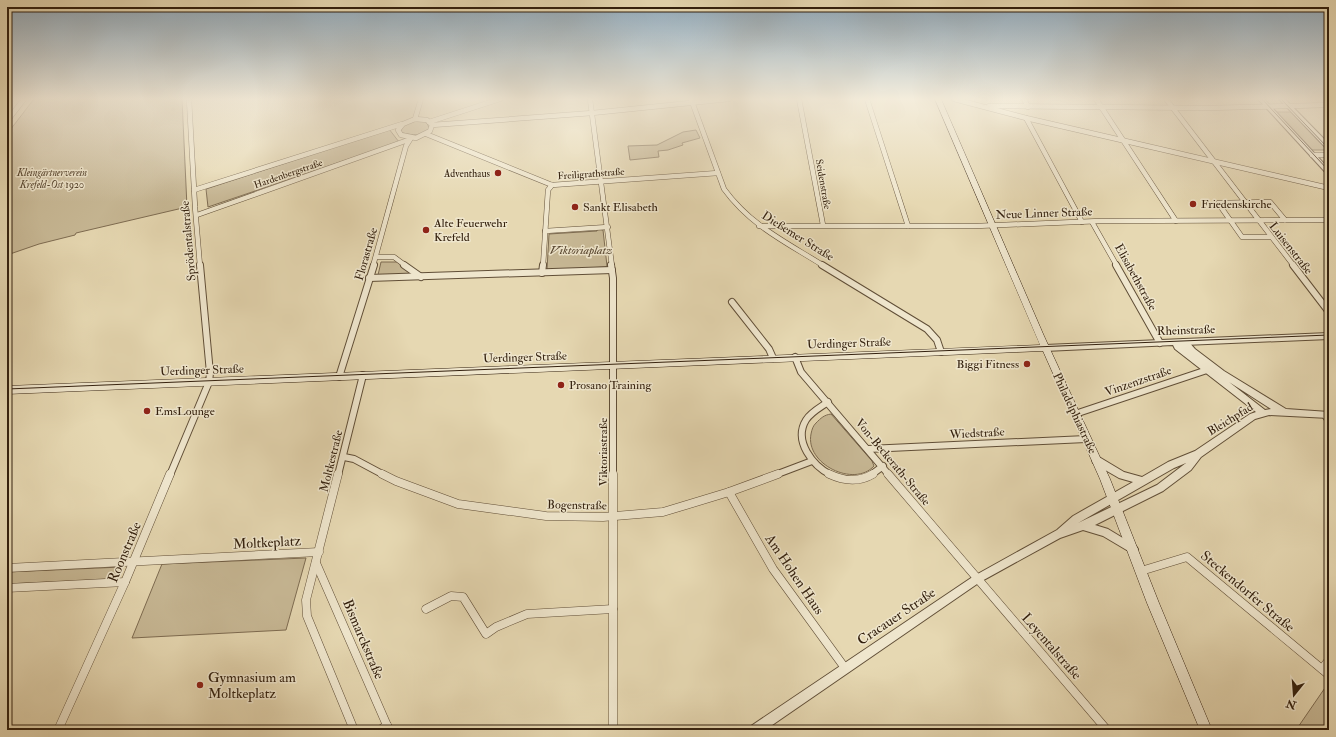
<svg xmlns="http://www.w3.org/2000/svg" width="1336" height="737" font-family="'IM FELL Double Pica',serif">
<rect width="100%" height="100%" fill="#e6d8b2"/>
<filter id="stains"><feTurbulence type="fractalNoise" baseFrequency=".005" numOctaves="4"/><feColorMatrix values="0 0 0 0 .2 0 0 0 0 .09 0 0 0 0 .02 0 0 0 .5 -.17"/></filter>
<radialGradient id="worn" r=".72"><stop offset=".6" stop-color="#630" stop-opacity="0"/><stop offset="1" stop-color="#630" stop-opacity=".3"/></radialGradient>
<!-- green -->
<g fill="#c8b996" stroke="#7e6c52">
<polygon points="34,99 182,99 187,207 76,233 75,235 39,244 7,255 7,134"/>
<polygon points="1275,112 1292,112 1328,150 1311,150"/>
<path d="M414,121H424L427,123L429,128C422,137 412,135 403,133L401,131L403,126Z"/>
<polygon points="389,129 399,142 208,207 206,189"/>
<polygon points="696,130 700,138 682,143 683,145 668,150 658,151 659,157 630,160 628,146 657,145 683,132"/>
<polygon points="597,229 603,230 607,266 605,267 547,270 549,234 597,231"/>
<polygon points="381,262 397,262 411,272 406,276 378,275"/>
<path d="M831,414L872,461L874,466C854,488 805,464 811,434C812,429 813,426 816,423C821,418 824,415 831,414Z"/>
<polygon points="306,558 286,630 132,638 162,564"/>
<polygon points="122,567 116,579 7,584 7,572"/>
<polygon points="1329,682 1329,730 1296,730"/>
</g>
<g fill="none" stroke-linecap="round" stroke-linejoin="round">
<defs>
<g id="minor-far2">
<polyline points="189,99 195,207 200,266"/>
<polyline points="590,99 612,266"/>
<path d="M691,99L724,189C751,226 786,242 824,266"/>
<polyline points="799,99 823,225"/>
<polyline points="867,99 908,226"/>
<polyline points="954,99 1026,118 1329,188"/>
<polyline points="1024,99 1028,107"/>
<polyline points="1096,99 1176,221"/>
<polyline points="1166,99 1294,266"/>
<polyline points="989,106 1207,108 1329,105"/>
<polyline points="1026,118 1082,222"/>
<polygon points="415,119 427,120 432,125 430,131 416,138 401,135 398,130 403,124"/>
<polyline points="415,119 421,99"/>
<polyline points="7,121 24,99"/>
<polyline points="429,122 500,99"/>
<polyline points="432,125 592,113 729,99"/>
<polyline points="426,134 552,185 718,173"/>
<polyline points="1312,155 1329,155"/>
<polyline points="194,190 402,124"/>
<polyline points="197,215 408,140"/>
<polyline points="1092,222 1117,266"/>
<polyline points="759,226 976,226 1100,221 1329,220"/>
<polyline points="545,231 608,227"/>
<polyline points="1271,237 1242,237 1218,203 1270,202 1285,220"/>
<polyline points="376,257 394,257 406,266"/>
<polyline points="373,266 406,146 411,138"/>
<polyline points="543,266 548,190 552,185"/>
</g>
<g id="minor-far1">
<polyline points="404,265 421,277"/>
<polyline points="611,265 613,278 613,475"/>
<polyline points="822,265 927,329 937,340 941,352"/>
<polyline points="1116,265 1160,343"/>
<polyline points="1293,265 1329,312"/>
<polyline points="542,273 543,265"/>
<polyline points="369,278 612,270"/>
<polyline points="732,302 769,349 773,358"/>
<polyline points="1184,342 1329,336"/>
<polyline points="795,357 801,372 889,475"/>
<polyline points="339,377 374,265"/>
<path d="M828,402C821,407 811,412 806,420C793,441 813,466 831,475"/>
<polyline points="1075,414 1207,370"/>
<polyline points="1325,415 1329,421"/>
<polyline points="868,449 1086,439"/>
<polyline points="344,457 354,459 384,475"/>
<polyline points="170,475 209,382 210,373 200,265"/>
<polyline points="338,475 363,375"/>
<polyline points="775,475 812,461"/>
<polyline points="871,475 883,466"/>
</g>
<g id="minor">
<polyline points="338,474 306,600 307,616 354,730"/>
<polyline points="382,474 396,481 458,504 546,516 603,517 663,512 729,492 778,474"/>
<polyline points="613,474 613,730"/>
<path d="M829,474C844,481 858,483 873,474"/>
<polyline points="888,474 1107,730"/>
<polyline points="729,492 773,569 845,668"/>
<polyline points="316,563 389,730"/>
<polyline points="7,568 319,552"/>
<polyline points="1141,571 1187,557 1329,675"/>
<polyline points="7,588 125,582"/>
<polyline points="426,609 451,596 463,597 486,634 496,627 527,614 613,609"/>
<polyline points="1322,669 1329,660"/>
<polyline points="58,730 125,582 170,474"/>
<polyline points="380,730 387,725"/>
</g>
<g id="tertiary">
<polygon points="1258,99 1264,99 1329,169 1329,175 1327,174"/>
<polygon points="1279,99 1285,99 1329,144 1329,150 1327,149"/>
<path d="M1184,339L1187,340L1195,349L1224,371L1286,409L1329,412V418L1269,415L1255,419L1201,457L1191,470L1163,491L1095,525L1108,529L1136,546L1138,549L1136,552L1133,553L1130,552L1103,536L1083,530L1060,538L980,582L765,730H749L751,726L974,576L1057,530L1073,516L1133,482L1119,478L1093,463L1092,460L1093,457L1096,456L1099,457L1124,472L1142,477L1168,462L1195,451L1250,414L1256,412L1175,349L1173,345L1045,351L1041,348L1045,345ZM1229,382L1271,409L1265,410ZM1186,463L1157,485L1078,523L1174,468Z"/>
</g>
<polygon id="secondary" points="935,99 941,99 1044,336 1110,479 1159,603 1212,730 1200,730 1147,603 1100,479 1043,351 7,394 7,386 1040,345"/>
</defs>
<!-- minor-far2 casing -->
<use href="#minor-far2" stroke="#604e37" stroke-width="5.5"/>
<!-- minor-far1 casing -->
<use href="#minor-far1" stroke="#604e37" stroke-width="8"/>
<!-- minor casing -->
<use href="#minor" stroke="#604e37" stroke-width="9"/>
<!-- tertiary casing -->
<use href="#tertiary" stroke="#604e37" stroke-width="2"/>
<!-- secondary casing -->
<use href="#secondary" stroke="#33200e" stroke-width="1"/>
<!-- minor-far2 -->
<use href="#minor-far2" stroke="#efe6cd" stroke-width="4.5"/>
<!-- minor-far1 -->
<use href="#minor-far1" stroke="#efe6cd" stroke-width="6"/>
<!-- minor -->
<use href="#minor" stroke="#efe6cd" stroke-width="8"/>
<!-- tertiary -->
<use href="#tertiary" fill="#efe6cd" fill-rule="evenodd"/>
<!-- secondary -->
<use href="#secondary" fill="#efe6cd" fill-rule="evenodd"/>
<!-- tram -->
<g stroke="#33200e" stroke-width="1">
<polyline points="1262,99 1329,171"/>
<polyline points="1281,99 1329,149"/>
<polyline points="7,389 1329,335"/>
</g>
</g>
<!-- sky -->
<linearGradient id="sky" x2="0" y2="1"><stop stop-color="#8fa9bc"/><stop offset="0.49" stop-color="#f4eddc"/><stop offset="1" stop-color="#f4eddc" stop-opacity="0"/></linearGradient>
<rect width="1336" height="202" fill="url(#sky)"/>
<!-- markers -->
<g fill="#8f2418" stroke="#efe6cd" stroke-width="1.5">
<circle cx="498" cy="173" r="4"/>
<circle cx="1193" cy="204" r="4"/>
<circle cx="575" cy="207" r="4"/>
<circle cx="426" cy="230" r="4"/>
<circle cx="1027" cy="364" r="4"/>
<circle cx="561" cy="385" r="4"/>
<circle cx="147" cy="411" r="4"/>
<circle cx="200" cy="685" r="4"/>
</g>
<g text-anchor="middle" stroke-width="3" stroke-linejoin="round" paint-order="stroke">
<!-- far-park labels -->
<g font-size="10" font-style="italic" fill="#584630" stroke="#efe6cd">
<text x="52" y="176">Kleingärtnerverein<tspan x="52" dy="12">Krefeld-Ost 1920</tspan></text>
</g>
<!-- far-street labels -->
<g font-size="10" fill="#33200e" stroke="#efe6cd">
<text transform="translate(288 173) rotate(-19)" y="4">Hardenbergstraße</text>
<text transform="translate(591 173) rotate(-4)" y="4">Freiligrathstraße</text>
<text transform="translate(824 184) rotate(80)" y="4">Seidenstraße</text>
</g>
<!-- far-poi labels -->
<g font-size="10" fill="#33200e" stroke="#efe6cd" text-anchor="end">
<text x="490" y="177">Adventhaus</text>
</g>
<!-- poi labels -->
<g font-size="12" fill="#33200e" stroke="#efe6cd" text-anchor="start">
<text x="1201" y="208">Friedenskirche</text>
<text x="583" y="211">Sankt Elisabeth</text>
<text x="434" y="227">Alte Feuerwehr<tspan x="434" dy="14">Krefeld</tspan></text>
<text x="1019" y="368" text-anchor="end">Biggi Fitness</text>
<text x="569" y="389">Prosano Training</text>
<text x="155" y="415">EmsLounge</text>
</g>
<!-- street labels -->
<g font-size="12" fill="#33200e" stroke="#efe6cd">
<text transform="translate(1044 213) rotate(-2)" y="4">Neue Linner Straße</text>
<text transform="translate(798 236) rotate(32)" y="4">Dießemer Straße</text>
<text transform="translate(188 241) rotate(-95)" y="4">Sprödentalstraße</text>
<text transform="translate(1291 248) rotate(52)" y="4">Luisenstraße</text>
<text transform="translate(366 254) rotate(-74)" y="4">Florastraße</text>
<text transform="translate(1136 277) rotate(61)" y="4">Elisabethstraße</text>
<text transform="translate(1186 330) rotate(-2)" y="4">Rheinstraße</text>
<text transform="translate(849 343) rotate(-2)" y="4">Uerdinger Straße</text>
<text transform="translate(525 357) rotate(-2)" y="4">Uerdinger Straße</text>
<text transform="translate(202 370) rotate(-2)" y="4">Uerdinger Straße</text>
<text transform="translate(1138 381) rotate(-19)" y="4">Vinzenzstraße</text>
<text transform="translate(1075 413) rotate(65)" y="4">Philadelphiastraße</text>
<text transform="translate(1230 419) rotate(-32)" y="4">Bleichpfad</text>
<text transform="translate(977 433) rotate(-3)" y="4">Wiedstraße</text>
<text transform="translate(603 452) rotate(-90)" y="4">Viktoriastraße</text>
<text transform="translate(331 461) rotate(-76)" y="4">Moltkestraße</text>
<text transform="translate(893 462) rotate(50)" y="4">Von-Beckerath-Straße</text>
<text transform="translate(577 505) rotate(1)" y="4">Bogenstraße</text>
</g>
<!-- park labels -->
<g font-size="12" font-style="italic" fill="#584630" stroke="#efe6cd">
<text x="581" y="254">Viktoriaplatz</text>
</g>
<!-- near-street labels -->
<g font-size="14" fill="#33200e" stroke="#efe6cd">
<text transform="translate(267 542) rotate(-3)" y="5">Moltkeplatz</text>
<text transform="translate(124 552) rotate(-67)" y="5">Roonstraße</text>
<text transform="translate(795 574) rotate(56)" y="5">Am Hohen Haus</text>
<text transform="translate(1248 591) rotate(40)" y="5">Steckendorfer Straße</text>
<text transform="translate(896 616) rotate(-34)" y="5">Cracauer Straße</text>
<text transform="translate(364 639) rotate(67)" y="5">Bismarckstraße</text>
<text transform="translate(1052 646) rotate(49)" y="5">Leyentalstraße</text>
</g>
<!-- near-poi labels -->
<g font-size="14" fill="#33200e" stroke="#efe6cd" text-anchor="start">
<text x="208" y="682">Gymnasium am<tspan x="208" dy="16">Moltkeplatz</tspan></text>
</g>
</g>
<!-- margin -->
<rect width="1336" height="737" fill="none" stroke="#e6d8b2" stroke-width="24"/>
<rect x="8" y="8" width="1320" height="721" fill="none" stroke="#33200e" stroke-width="2"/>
<rect x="12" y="12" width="1312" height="713" fill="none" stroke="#33200e"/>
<!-- north arrow -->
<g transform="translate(1294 695) rotate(197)" stroke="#efe6cd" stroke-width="3" paint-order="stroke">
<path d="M0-3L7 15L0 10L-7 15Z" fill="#33200e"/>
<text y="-6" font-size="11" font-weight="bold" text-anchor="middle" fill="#33200e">N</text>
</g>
<rect width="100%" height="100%" filter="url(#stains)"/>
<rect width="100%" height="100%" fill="url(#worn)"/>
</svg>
